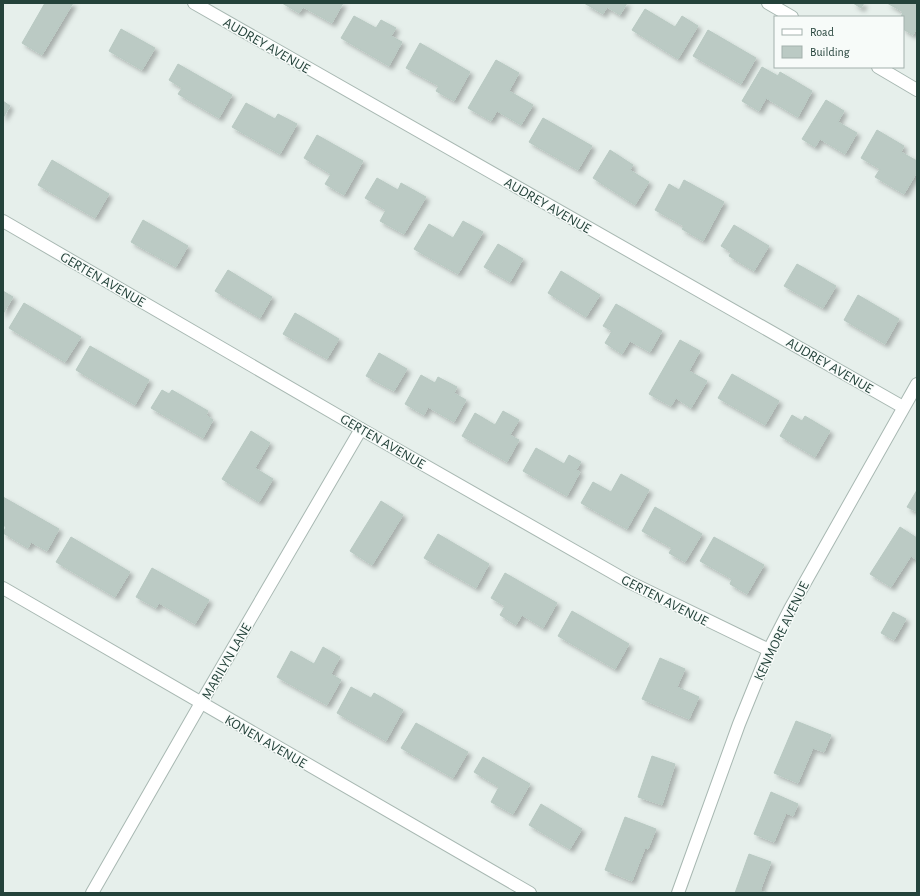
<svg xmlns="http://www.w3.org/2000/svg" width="920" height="896" font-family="'Alegreya Sans',sans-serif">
<defs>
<filter id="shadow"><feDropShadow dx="3.5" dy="3.5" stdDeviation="2" flood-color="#0004"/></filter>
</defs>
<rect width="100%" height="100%" fill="#e6efeb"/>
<!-- building -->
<g fill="#bbcac4" stroke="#b8c9c2" filter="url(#shadow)">
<polygon points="45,3 73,3 42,55 22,43"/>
<polygon points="282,3 343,3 332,23 303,7 299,13"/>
<polygon points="584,3 627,3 620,15 607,7 603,14"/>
<polygon points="853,3 864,3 861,8"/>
<polygon points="887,3 917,3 917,28 913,35 903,29 903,17 901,17 903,12"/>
<polygon points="645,9 675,27 682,16 698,26 678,59 632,30"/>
<polygon points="354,16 376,28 381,20 396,28 391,36 402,42 389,66 341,38"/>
<polygon points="121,29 155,48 142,70 109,51"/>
<polygon points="708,30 756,58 741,84 693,56"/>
<polygon points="420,43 470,72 454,101 436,91 439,86 406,68"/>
<polygon points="496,60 519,73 509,91 533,105 521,125 497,111 491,121 468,108"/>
<polygon points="178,64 232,95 219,118 178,94 182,88 169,80"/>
<polygon points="762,67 778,76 780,72 812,91 798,117 766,98 759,111 742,101"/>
<polygon points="826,100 844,111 838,122 857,133 845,154 820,139 815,147 802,139"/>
<polygon points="3,101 10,106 3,118"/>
<polygon points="246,103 275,119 278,114 297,124 280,154 232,127"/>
<polygon points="543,118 592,146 578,170 529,142"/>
<polygon points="877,130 904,146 901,152 917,161 917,172 904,194 875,177 880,169 861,158"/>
<polygon points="317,135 363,161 344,195 325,184 331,174 304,158"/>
<polygon points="610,150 633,165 630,170 649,182 635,205 593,178"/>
<polygon points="52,160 109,194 95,218 38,185"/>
<polygon points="377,178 398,190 401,183 426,197 404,234 380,221 386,210 365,198"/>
<polygon points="684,180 724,202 703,241 682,229 684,226 655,210 669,184 679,190"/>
<polygon points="143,220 188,246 176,267 131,242"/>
<polygon points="463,221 483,232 458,274 414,249 429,224 453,238"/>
<polygon points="734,225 769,246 754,271 729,256 731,252 721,246"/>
<polygon points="498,244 523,259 510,282 484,267"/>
<polygon points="797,264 836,286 823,308 784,286"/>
<polygon points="228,270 272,297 260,318 215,291"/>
<polygon points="561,271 600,295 586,317 548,293"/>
<polygon points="3,291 13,297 3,314"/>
<polygon points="858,295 899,319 885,344 844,320"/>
<polygon points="24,303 81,337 65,362 9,328"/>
<polygon points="616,304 662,331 650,352 630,341 622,354 605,343 612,331 603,326"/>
<polygon points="295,313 339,339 327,359 283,334"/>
<polygon points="680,340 700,351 689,371 707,381 691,408 676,398 671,406 649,394"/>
<polygon points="90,346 149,380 135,405 76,370"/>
<polygon points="379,353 407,369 394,391 366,376"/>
<polygon points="732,374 779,401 765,425 718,398"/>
<polygon points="421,375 435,383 438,377 457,387 454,393 466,400 454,422 428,407 424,415 405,404"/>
<polygon points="162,390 169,394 172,390 208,411 206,415 213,420 203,438 151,408"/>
<polygon points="503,411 519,420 510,435 519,440 507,462 462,436 475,413 495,425"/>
<polygon points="792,415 802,421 805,416 830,431 815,457 780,436"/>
<polygon points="251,431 270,443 255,468 273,479 259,502 222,479"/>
<polygon points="536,448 564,464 569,455 581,462 576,470 580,472 567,496 523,471"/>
<polygon points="621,474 649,490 627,529 581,503 593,482 611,492"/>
<polygon points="917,490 917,512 907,507"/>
<polygon points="3,497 59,529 47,551 31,542 28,548 3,533 6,527 3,525"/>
<polygon points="381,501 403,515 372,565 350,551"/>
<polygon points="655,507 702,534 685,562 669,553 672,548 642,531"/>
<polygon points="900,527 917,538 917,560 911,556 891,587 870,574"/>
<polygon points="438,534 489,564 476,588 424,558"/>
<polygon points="71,537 130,572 115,597 56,562"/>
<polygon points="714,537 764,565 747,594 730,584 732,579 700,561"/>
<polygon points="152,568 209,600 195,624 159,603 156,608 136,597"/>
<polygon points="505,573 557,603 543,628 522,615 516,625 500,615 505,606 491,598"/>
<polygon points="572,611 629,644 615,669 558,636"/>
<polygon points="893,612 906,619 894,640 881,633"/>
<polygon points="323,647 340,657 331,674 341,680 327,705 277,677 291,651 314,664"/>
<polygon points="660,658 685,669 677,687 699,697 689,719 642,699"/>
<polygon points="351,687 371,698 374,693 403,710 386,741 337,713"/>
<polygon points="796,721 831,735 824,752 813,748 798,783 774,773"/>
<polygon points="416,723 468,752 453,778 401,748"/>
<polygon points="652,756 675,764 662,805 638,797"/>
<polygon points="483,757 530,784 513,814 491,802 499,787 474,772"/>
<polygon points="771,792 798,804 793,816 786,813 774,842 754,834"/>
<polygon points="541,804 582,829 570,849 529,825"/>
<polygon points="625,817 656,829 648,849 645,848 632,881 605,870"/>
<polygon points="749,854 771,862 760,891 767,893 735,893"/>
</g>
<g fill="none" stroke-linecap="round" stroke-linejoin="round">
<defs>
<g id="street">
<polyline points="194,3 903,407"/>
<polyline points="768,3 792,17"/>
<polyline points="878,67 917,90"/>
<polyline points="3,221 361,429 629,582 769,650"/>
<polyline points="3,588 530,893"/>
<polyline points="92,893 201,703 361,429"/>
<polyline points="678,893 739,724 769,650 790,609 917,384"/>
</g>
</defs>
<!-- street casing -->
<use href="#street" stroke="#a8b8b2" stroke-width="14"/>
<!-- street -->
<use href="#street" stroke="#fff" stroke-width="12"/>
</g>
<g text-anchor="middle" stroke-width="3" stroke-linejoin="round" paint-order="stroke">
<!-- street labels -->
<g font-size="14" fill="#24423a" stroke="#f7fbf9">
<text transform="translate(267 45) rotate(30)" y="5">AUDREY AVENUE</text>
<text transform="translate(548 205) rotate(30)" y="5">AUDREY AVENUE</text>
<text transform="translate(103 279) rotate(30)" y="5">GERTEN AVENUE</text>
<text transform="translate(830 365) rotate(30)" y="5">AUDREY AVENUE</text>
<text transform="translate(383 441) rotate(30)" y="5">GERTEN AVENUE</text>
<text transform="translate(665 600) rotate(27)" y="5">GERTEN AVENUE</text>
<text transform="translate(781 631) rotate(-64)" y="5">KENMORE AVENUE</text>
<text transform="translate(226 661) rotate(-60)" y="5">MARILYN LANE</text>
<text transform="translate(266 741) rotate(30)" y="5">KONEN AVENUE</text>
</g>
</g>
<!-- border -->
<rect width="920" height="896" fill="none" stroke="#24423a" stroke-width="8"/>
<!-- legend -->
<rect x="774" y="16" width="130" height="52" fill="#f7fbf9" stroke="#a3b1ad"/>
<rect x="782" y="29" width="20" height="6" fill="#ffffff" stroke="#a3b1ad"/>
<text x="810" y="36" font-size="12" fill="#24423a">Road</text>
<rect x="782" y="46" width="20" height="12" fill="#bbcac4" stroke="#a3b1ad"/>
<text x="810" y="56" font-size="12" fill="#24423a">Building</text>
</svg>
